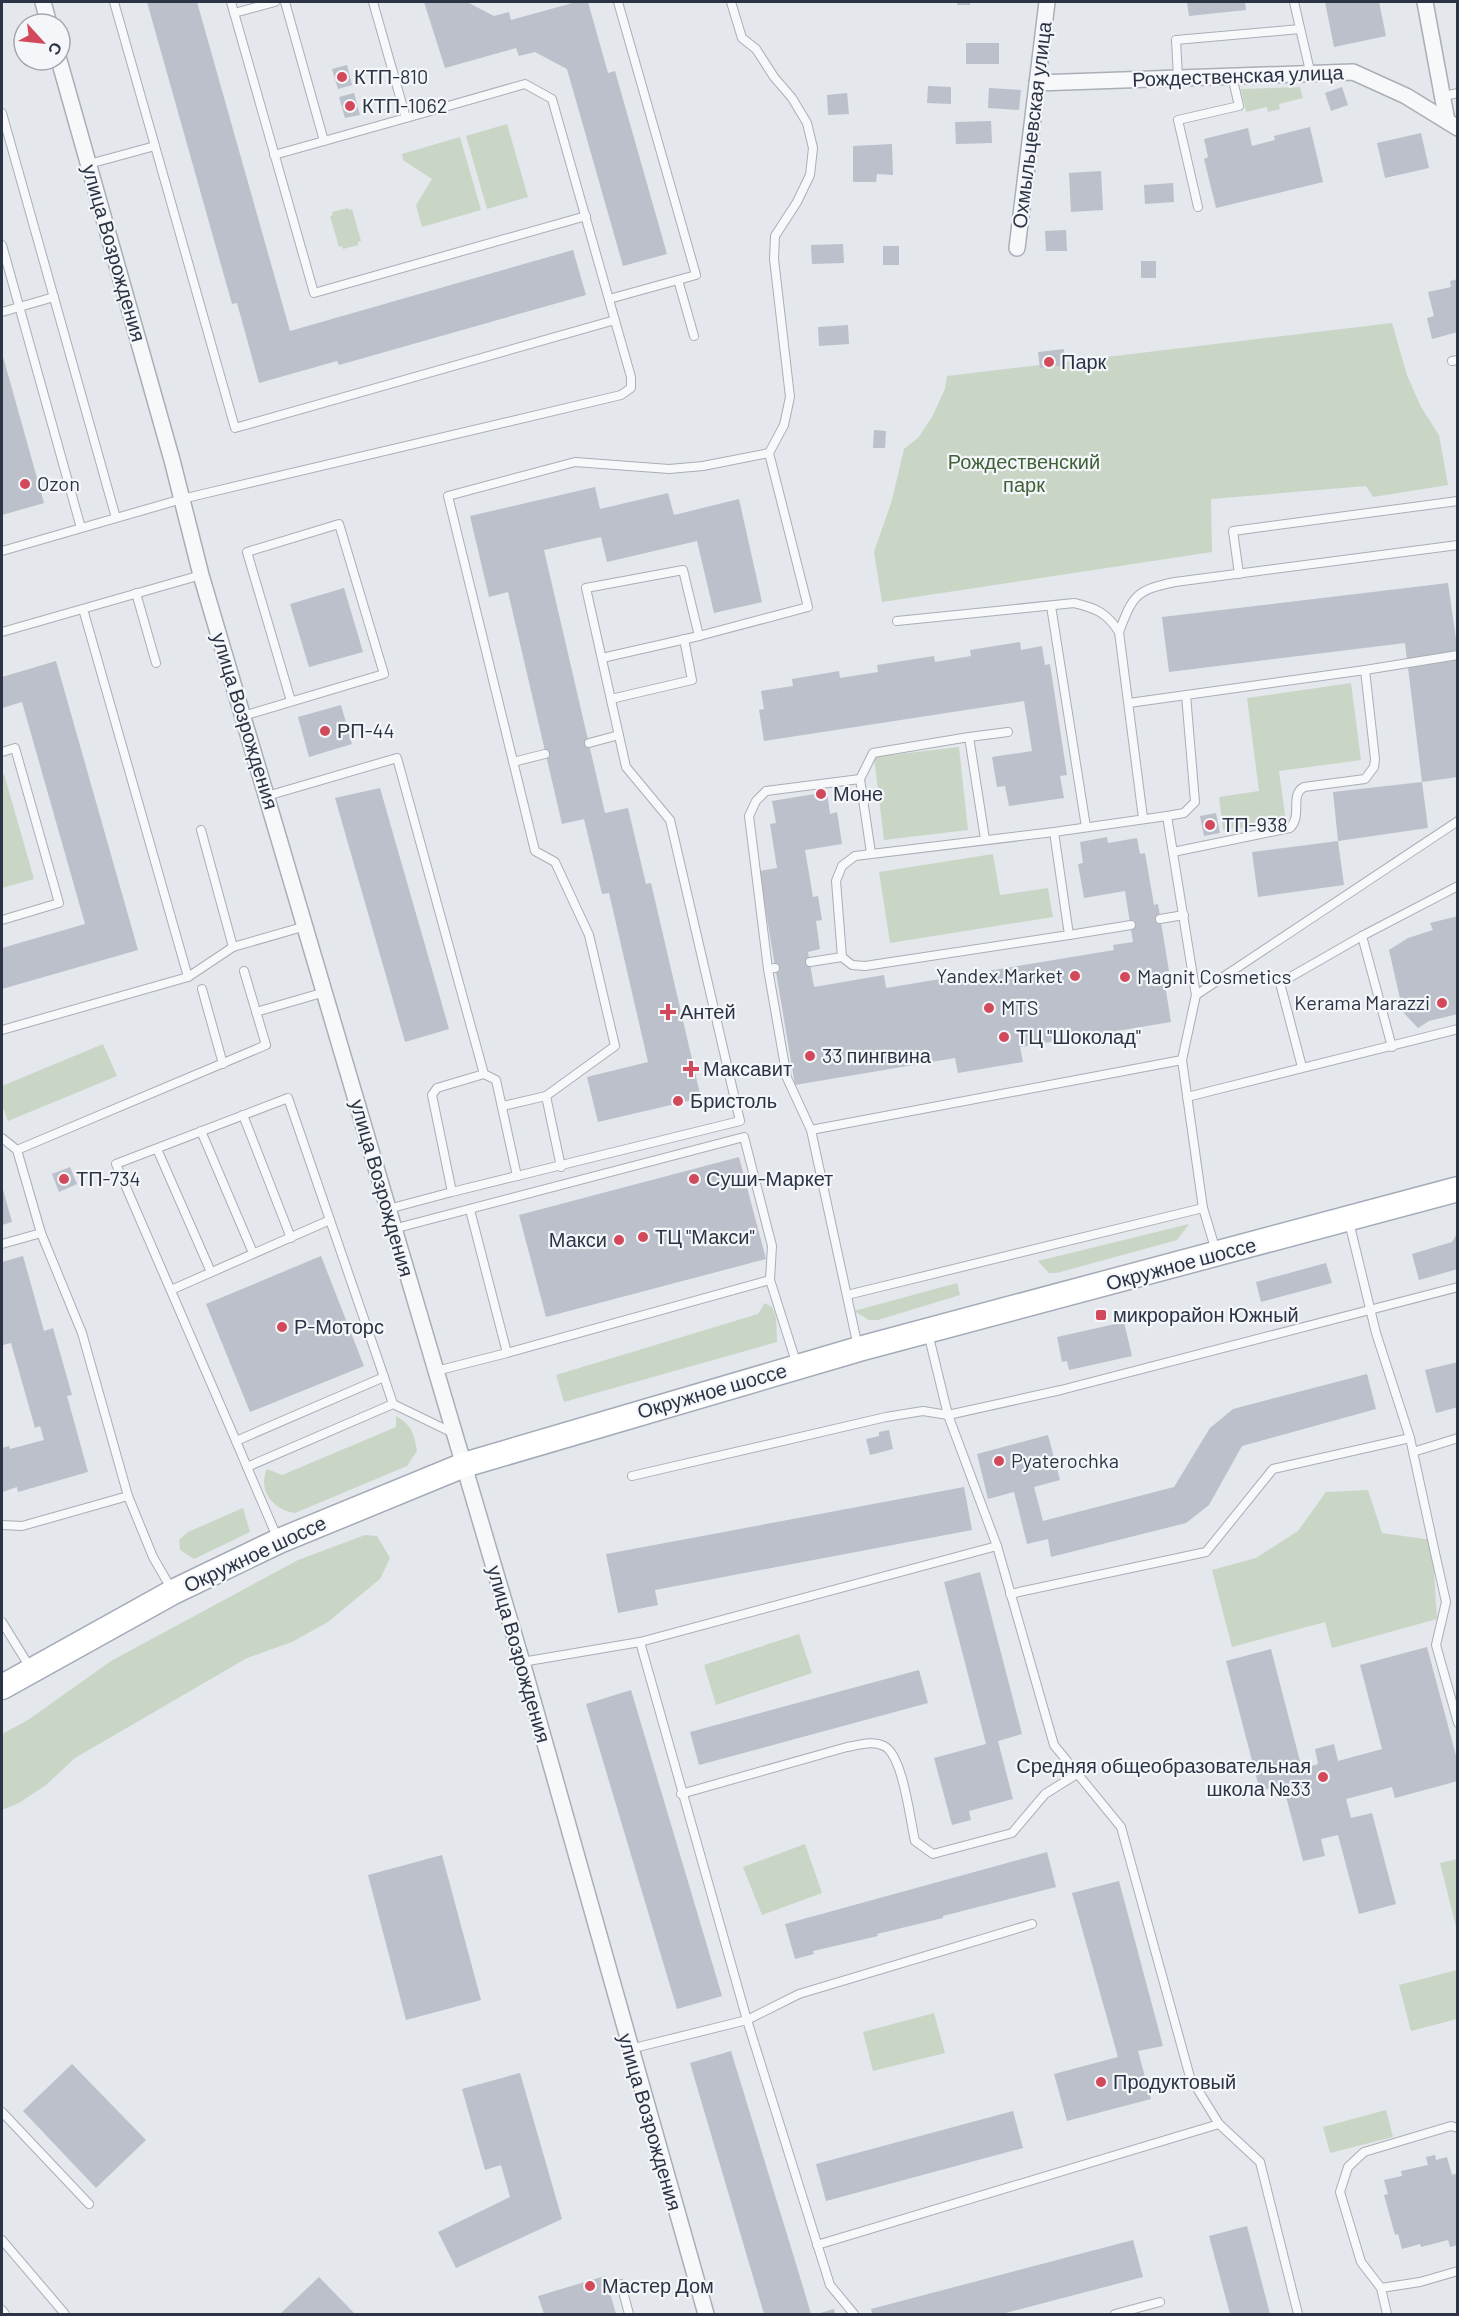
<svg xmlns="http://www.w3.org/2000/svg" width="1459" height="2316" font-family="Barlow,sans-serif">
<rect width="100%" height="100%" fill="#e4e7ec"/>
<!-- green -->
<g fill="#c9d6c5">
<polygon points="1300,87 1303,98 1279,104 1280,109 1268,112 1267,107 1246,112 1241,89"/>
<polygon points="507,124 528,197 487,209 466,136"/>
<polygon points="460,137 481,210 422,227 416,205 432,179 403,160 402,154"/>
<polygon points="348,208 349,210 352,209 361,241 358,242 358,245 343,249 342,246 339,247 330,216 333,215 332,212"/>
<polygon points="1392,323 1407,375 1421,407 1439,435 1448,485 1373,497 1366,486 1211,499 1212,552 882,602 874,552 892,500 904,449 918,438 932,417 945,389 947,376"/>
<polygon points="1351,683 1361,760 1279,771 1286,822 1223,830 1219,797 1259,791 1247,698"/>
<polygon points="959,747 968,830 884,840 874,757"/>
<polygon points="4,774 34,879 2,888 2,775"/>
<polygon points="993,854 1000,895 1048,888 1053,917 890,943 879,872"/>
<polygon points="103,1044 117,1076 8,1121 2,1105 2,1086"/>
<polygon points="1189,1224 1177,1240 1057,1273 1049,1273 1038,1261"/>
<polygon points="957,1283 960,1295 878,1320 869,1320 854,1311"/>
<polygon points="765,1303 772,1307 776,1317 777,1342 564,1402 556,1375 758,1314"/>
<path d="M396,1416C412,1425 414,1434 417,1451L407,1466L295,1513C274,1510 257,1491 267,1469L282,1475L396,1427Z"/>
<polygon points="1368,1490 1382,1533 1432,1540 1437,1619 1332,1648 1325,1622 1232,1647 1212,1570 1256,1558 1298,1531 1326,1492"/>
<polygon points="243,1508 250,1532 194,1559 180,1550 179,1540 188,1532"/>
<polygon points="365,1535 377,1536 390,1558 380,1579 328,1622 292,1642 247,1658 75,1758 46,1785 19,1803 2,1810 2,1734 28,1720 111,1661 298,1560"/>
<polygon points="799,1634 812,1673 716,1705 704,1665"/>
<polygon points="805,1844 822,1893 762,1915 743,1867"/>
<polygon points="1457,1859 1458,1859 1457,1931 1440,1863"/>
<polygon points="1457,1970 1457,2019 1411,2031 1399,1985"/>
<polygon points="934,2013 945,2053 873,2071 863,2032"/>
<polygon points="1386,2110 1393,2137 1330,2153 1323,2127"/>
</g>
<!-- building -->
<g fill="#bbc0ca">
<polygon points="147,2 197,2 290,331 573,250 586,295 339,365 337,361 259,383 237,303 232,304"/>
<polygon points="424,2 467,2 494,16 509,12 511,20 576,2 588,2 608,73 615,71 667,254 623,266 567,69 535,52 519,56 516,48 445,68"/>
<rect x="957" y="2" width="13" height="3"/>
<polygon points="1187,2 1245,2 1246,10 1189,16"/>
<polygon points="1325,2 1379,2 1386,36 1334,47"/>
<rect x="966" y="43" width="33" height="21"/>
<polygon points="347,65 352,85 338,89 332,69"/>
<polygon points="928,86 951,87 951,104 927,103"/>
<polygon points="1342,87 1348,105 1331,111 1325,93"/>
<polygon points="989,88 1021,90 1019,110 988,108"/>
<polygon points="354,93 360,115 345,118 339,97"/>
<polygon points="847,93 849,114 828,115 827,95"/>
<polygon points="991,121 992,143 956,144 955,122"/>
<polygon points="1310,127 1323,182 1216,208 1204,159 1208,157 1204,139 1248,128 1252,146 1275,140 1274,136"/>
<polygon points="1421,133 1429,168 1385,178 1377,143"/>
<polygon points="892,144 893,175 877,174 876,182 853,182 853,146"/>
<polygon points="1101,171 1103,210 1071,212 1069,173"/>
<polygon points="1173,183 1174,202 1145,204 1144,185"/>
<polygon points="1066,230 1067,251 1046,251 1045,231"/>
<polygon points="843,244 844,263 812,264 811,245"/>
<rect x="883" y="246" width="16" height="19"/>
<rect x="1141" y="261" width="15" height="17"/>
<polygon points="1458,279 1458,332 1432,339 1427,318 1434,316 1428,292 1451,287 1450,281"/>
<polygon points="848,325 849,344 819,346 818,327"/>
<polygon points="1064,349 1065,365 1040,368 1038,352"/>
<polygon points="2,353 44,503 2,515"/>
<polygon points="874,430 886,431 885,448 873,448"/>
<polygon points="595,487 600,509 668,493 674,515 739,499 762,602 714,613 697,541 607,562 601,537 544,550 605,813 628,808 646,884 651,883 701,1098 598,1122 587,1077 648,1062 609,893 602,894 584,819 562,824 508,592 489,597 470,516"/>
<polygon points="1448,583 1458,653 1458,777 1422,782 1428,828 1338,841 1333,792 1422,782 1405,643 1169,672 1162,617"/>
<polygon points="344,588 363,652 309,667 290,604"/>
<polygon points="1020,642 1021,650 1042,646 1045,665 1050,664 1067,775 1060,776 1064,798 1009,806 1005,786 997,787 992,757 1032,751 1024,701 764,741 759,710 764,709 761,691 793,686 792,679 839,671 840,678 878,672 877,665 934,656 935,662 971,656 970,650"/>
<polygon points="56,661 138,950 2,989 2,948 85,924 22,702 2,708 2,677"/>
<polygon points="341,705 352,744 309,757 298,717"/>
<polygon points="380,788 449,1029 405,1042 335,798"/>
<polygon points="827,792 830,814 837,812 842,844 805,850 813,897 818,896 822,920 816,921 820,949 808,952 814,987 884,975 886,988 1114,950 1113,945 1133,942 1125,891 1084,898 1078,864 1083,863 1080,842 1107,837 1108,843 1137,838 1140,854 1145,853 1154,905 1158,904 1169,971 1163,972 1171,1022 1020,1047 1023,1062 958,1073 955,1058 795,1085 759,871 777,868 770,824 776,823 772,801"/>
<polygon points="1216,813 1220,833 1204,836 1200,816"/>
<polygon points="1338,841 1344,885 1258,897 1252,852"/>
<polygon points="1458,916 1458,1014 1429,1021 1418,1028 1403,1012 1389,950 1408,938 1433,930 1430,923"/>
<polygon points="739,1157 766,1259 546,1317 519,1215"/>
<polygon points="70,1167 77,1184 59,1192 52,1174"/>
<polygon points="2,1186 12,1222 2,1225"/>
<polygon points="1458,1232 1458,1269 1419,1280 1412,1254 1452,1242"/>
<polygon points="23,1256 44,1331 53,1328 72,1395 67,1396 88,1472 18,1492 17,1487 2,1492 2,1448 9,1446 10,1449 44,1440 40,1426 35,1428 11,1343 3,1345 2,1341 2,1262"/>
<polygon points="321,1256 364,1366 250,1412 206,1304"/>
<polygon points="1326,1263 1332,1283 1261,1302 1256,1282"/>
<polygon points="1124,1322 1132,1356 1069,1370 1067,1361 1062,1362 1057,1337"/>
<polygon points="1458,1362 1458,1407 1436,1413 1425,1370"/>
<polygon points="1367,1374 1376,1409 1242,1446 1209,1505 1186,1523 1051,1557 1048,1539 1027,1544 1014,1492 988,1499 977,1454 1048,1435 1060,1480 1034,1487 1043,1521 1174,1487 1210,1428 1233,1409"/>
<polygon points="889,1430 893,1449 870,1455 866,1439 879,1436 879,1432"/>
<polygon points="964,1487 972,1530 655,1590 658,1605 618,1613 606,1554"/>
<polygon points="980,1572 1022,1734 998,1741 1013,1799 969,1811 971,1820 952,1825 934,1758 986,1744 944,1582"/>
<polygon points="1427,1647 1458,1763 1458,1781 1395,1798 1392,1787 1346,1799 1351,1818 1372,1813 1396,1904 1359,1914 1338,1835 1321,1839 1325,1856 1303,1861 1283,1785 1260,1791 1226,1661 1271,1649 1302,1769 1318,1764 1315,1749 1334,1744 1338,1761 1382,1749 1360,1665"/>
<polygon points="919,1670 928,1703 699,1765 690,1732"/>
<polygon points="631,1690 722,1996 677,2009 586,1704"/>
<polygon points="1047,1852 1056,1887 943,1916 943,1918 877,1934 878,1936 813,1951 814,1954 795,1959 785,1924"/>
<polygon points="442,1855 481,2000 406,2020 368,1875"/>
<polygon points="1119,1881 1163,2046 1138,2051 1151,2099 1067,2121 1054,2074 1118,2057 1072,1893"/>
<polygon points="731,2051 800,2277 811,2314 764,2314 690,2063"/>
<polygon points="72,2064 146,2140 96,2188 23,2111"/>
<polygon points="520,2073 562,2219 456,2268 438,2232 510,2197 501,2165 485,2170 462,2089"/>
<polygon points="1013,2111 1023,2148 826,2201 816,2164"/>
<polygon points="1435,2155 1436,2160 1447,2157 1452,2175 1458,2173 1458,2245 1450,2247 1448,2240 1421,2247 1420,2244 1402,2249 1398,2234 1395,2235 1384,2195 1388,2194 1384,2180 1402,2176 1401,2171 1428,2165 1426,2157"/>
<polygon points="1247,2226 1270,2314 1230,2314 1209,2236"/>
<polygon points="1133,2240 1143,2277 1002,2314 872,2314 871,2309"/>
<polygon points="605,2276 616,2314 544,2314 538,2296"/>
<polygon points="319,2277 355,2314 280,2314"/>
<polygon points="834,2309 835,2314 817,2314"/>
</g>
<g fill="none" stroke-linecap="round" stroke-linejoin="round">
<defs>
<g id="service">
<polyline points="231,2 314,293 586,216"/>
<polyline points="285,2 324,141"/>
<polyline points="1294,2 1310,71"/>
<polyline points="234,13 275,2"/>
<polyline points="1178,78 1176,40 1300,29"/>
<polyline points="1444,96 1458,93"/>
<polyline points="2,113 116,518"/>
<polyline points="155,146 235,428 615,320"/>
<polyline points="274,155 406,118"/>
<polyline points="89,164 155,146 114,2"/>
<polyline points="1198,207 1178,120 1239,106 1232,76"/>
<polyline points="2,245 81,528"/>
<polyline points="678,280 694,336"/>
<polyline points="609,299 696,275 618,2"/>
<polyline points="2,312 54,297"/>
<polyline points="1452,361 1458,360"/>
<polyline points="2,551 182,499 621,395 631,388 631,377 552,99 525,84 406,118 373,2"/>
<polyline points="1239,574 1233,531 1458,501"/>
<polyline points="136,593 156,663"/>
<polyline points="1051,606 1086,827"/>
<polyline points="83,609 188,977"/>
<path d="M897,621L1074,603C1096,608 1107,613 1119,632"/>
<polyline points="2,632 201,575"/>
<polyline points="602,658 699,636"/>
<polyline points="1365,670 1458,655"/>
<polyline points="611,699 692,680 684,639"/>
<path d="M1129,703L1365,670L1375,759L1374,767L1365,779L1304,787C1289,795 1303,815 1290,828L1173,852"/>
<polyline points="243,716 384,674 339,524 247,552 291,701"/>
<polyline points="969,737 1008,732"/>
<polyline points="589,743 619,735"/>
<polyline points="2,752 15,748 59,903 2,920"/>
<polyline points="513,762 545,754"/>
<polyline points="267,796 397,758 484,1074"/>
<polyline points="1167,816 1184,813 1195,802 1186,695"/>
<path d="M1143,818L1119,632C1133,595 1136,590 1175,582L1458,545"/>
<polyline points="201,830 233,947"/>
<polyline points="1054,832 855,856 842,866 836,881 842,957 852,965 865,966 1069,935 1054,832 1167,816 1196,995 1182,1060"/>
<polyline points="871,853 860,779 873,753 969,737 985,839"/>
<polyline points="1160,919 1184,915"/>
<polyline points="1069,935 1131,925"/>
<polyline points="810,962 842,957"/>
<polyline points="775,968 768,969 787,1078 811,1130"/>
<polyline points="768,969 749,816 756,801 766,791 860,779"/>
<polyline points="202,989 223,1064"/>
<polyline points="1196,995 1458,821"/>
<polyline points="256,1012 325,992"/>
<polyline points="2,1030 188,977 233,947 306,926"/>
<polyline points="1392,1047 1362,936 1458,886"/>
<polyline points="1302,1067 1280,983 1362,936"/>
<polyline points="1187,1097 1458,1029"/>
<polyline points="503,1106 546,1096"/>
<polyline points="243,1115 291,1238"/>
<polyline points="201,1131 253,1253"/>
<polyline points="2,1138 17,1150 41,1233 82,1333 128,1496 153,1557 172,1590"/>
<polyline points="157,1149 211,1272"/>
<polyline points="17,1150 266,1045 244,971"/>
<polyline points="561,1167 546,1096 615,1046 589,935 555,862 535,851 448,496 575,462 669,469 703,466 769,453"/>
<polyline points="517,1176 740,1121 670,820 626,767 586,588 683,570 699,636 808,607 769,453 784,425 790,397 774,259 775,236 797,202 810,175 813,148 807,123 792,98 774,77 756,49 742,38 731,2"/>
<polyline points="388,1209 452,1192 432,1095 437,1088 484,1074 496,1080 517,1176 452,1192"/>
<polyline points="470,1210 507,1353 770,1280 797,1365"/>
<polyline points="1349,1222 1376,1333 1410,1438 1435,1553 1446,1602 1436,1645 1458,1723"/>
<polyline points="393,1229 744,1137 772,1246 770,1280"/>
<polyline points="2,1244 41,1233"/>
<polyline points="171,1290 330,1220"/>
<polyline points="847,1295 1203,1208"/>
<polyline points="928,1333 948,1415 997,1546 1054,1745 1121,1827 1190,2077 1219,2124 1260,2162 1298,2314"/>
<polyline points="858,1347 811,1130 1182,1060 1203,1208 1216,1251"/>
<polyline points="436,1371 507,1353"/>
<polyline points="236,1441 116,1164 288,1098 384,1377"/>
<polyline points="1413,1452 1458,1438"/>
<polyline points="247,1467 236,1441 384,1377 393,1404"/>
<polyline points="632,1476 886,1417 923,1411 948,1415 1061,1390 1458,1287"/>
<polyline points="2,1525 22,1526 128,1496"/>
<polyline points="277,1537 247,1467 393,1404 453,1433"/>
<polyline points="1010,1594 1206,1552 1273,1469 1410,1438"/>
<polyline points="2,1622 31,1669"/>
<polyline points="640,1642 747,2020 830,2285 854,2314"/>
<polyline points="522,1662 640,1642 997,1546"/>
<path d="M681,1794L847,1747C859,1745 873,1740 884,1746C903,1755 910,1820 915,1841L933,1854L1012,1833L1045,1794L1077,1774"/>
<polyline points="630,2049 747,2020 799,1994 1032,1924"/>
<polyline points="2,2112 89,2204"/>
<polyline points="2,2240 65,2314"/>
<polyline points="817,2245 1219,2124"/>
<polyline points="621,2284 629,2314"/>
<polyline points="1381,2288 1420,2282 1458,2271"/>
<polyline points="2,2310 5,2314"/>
<polyline points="1115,2314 1160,2302"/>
<polyline points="1387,2314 1381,2288 1361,2262 1340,2192 1348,2167 1364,2152 1451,2126 1458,2128"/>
</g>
<g id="minor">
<polyline points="43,2 49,24"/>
<polyline points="1425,2 1447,121"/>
<polyline points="59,60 172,460 201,575 522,1662 706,2314"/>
<polyline points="1037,83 1353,72 1406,96 1458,128"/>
<polyline points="1017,248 1047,2"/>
</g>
<polyline id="primary" points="2,1687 173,1592 279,1541 464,1465 859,1349 1458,1189"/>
</defs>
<!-- service casing -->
<use href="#service" stroke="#a9aeb7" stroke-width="10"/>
<!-- minor casing -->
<use href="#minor" stroke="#a9aeb7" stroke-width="18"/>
<!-- primary casing -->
<use href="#primary" stroke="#a3abb8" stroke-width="27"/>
<!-- service -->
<use href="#service" stroke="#f7f8fa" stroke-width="8"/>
<!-- minor -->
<use href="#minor" stroke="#f7f8fa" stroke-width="15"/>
<!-- primary -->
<use href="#primary" stroke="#fff" stroke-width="24"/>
</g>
<!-- markers -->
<g fill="#d1495b" stroke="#f4f6f9" stroke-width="2">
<circle cx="342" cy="77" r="6"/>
<circle cx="350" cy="106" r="6"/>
<circle cx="1049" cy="362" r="6"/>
<circle cx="25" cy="484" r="6"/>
<circle cx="325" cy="731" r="6"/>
<circle cx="821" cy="794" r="6"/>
<circle cx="1210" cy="825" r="6"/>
<circle cx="1075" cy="976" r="6"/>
<circle cx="1125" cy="977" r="6"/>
<circle cx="1442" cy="1003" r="6"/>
<circle cx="989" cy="1008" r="6"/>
<path d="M665 1003h6v6h6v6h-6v6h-6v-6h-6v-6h6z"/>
<circle cx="1004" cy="1037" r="6"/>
<circle cx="810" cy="1056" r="6"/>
<path d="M688 1060h6v6h6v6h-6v6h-6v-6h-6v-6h6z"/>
<circle cx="678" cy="1101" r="6"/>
<circle cx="64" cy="1179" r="6"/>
<circle cx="694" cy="1179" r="6"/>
<circle cx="643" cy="1237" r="6"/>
<circle cx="619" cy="1240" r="6"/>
<rect x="1095" y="1309" width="12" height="12" rx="3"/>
<circle cx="282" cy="1327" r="6"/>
<circle cx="999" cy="1461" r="6"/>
<circle cx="1323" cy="1777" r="6"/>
<circle cx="1101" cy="2082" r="6"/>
<circle cx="590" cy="2286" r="6"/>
</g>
<g text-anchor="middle" stroke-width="4.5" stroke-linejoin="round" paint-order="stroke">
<!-- street labels -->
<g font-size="20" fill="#2b3445" stroke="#f4f6f9">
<text transform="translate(1238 76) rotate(-2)" y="7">Рождественская улица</text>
<text transform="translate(1032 125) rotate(-83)" y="7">Охмыльцевская улица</text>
<text transform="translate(114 253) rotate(74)" y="7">улица Возрождения</text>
<text transform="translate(245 721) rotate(73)" y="7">улица Возрождения</text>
<text transform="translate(382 1188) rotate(74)" y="7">улица Возрождения</text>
<text transform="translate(1181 1264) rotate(-15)" y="7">Окружное шоссе</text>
<text transform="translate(712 1391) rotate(-16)" y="7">Окружное шоссе</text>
<text transform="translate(255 1554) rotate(-25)" y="7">Окружное шоссе</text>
<text transform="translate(519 1654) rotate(74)" y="7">улица Возрождения</text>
<text transform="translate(650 2122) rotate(74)" y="7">улица Возрождения</text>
</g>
<!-- poi labels -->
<g font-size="20" fill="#2b3445" stroke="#f4f6f9" text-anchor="start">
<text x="354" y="84">КТП-810</text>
<text x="362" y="113">КТП-1062</text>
<text x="1061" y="369">Парк</text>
<text x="37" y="491">Ozon</text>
<text x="337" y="738">РП-44</text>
<text x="833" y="801">Моне</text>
<text x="1222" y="832">ТП-938</text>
<text x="1063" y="983" text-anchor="end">Yandex.Market</text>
<text x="1137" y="984">Magnit Cosmetics</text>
<text x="1430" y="1010" text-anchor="end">Kerama Marazzi</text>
<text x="1001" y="1015">MTS</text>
<text x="680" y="1019">Антей</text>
<text x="1016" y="1044">ТЦ "Шоколад"</text>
<text x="822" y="1063">33 пингвина</text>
<text x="703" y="1076">Максавит</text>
<text x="690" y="1108">Бристоль</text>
<text x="76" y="1186">ТП-734</text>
<text x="706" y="1186">Суши-Маркет</text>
<text x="655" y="1244">ТЦ "Макси"</text>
<text x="607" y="1247" text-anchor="end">Макси</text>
<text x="1113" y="1322">микрорайон Южный</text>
<text x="294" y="1334">Р-Моторс</text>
<text x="1011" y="1468">Pyaterochka</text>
<text x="1311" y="1773" text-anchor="end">Средняя общеобразовательная<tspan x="1311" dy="23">школа №33</tspan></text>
<text x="1113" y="2089">Продуктовый</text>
<text x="602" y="2293">Мастер Дом</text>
</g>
<!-- park labels -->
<g font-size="20" fill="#3f6138" stroke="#f4f6f9">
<text x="1024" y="469">Рождественский<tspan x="1024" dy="23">парк</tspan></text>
</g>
</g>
<!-- border -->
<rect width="1459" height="2316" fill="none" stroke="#2b3445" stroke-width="6"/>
<!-- north arrow -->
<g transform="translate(42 42) rotate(117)"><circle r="28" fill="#f4f6f9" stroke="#a4a8b1" stroke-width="1.5"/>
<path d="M0-4.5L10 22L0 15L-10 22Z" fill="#d1495b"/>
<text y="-9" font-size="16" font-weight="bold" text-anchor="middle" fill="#2b3445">С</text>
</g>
</svg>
